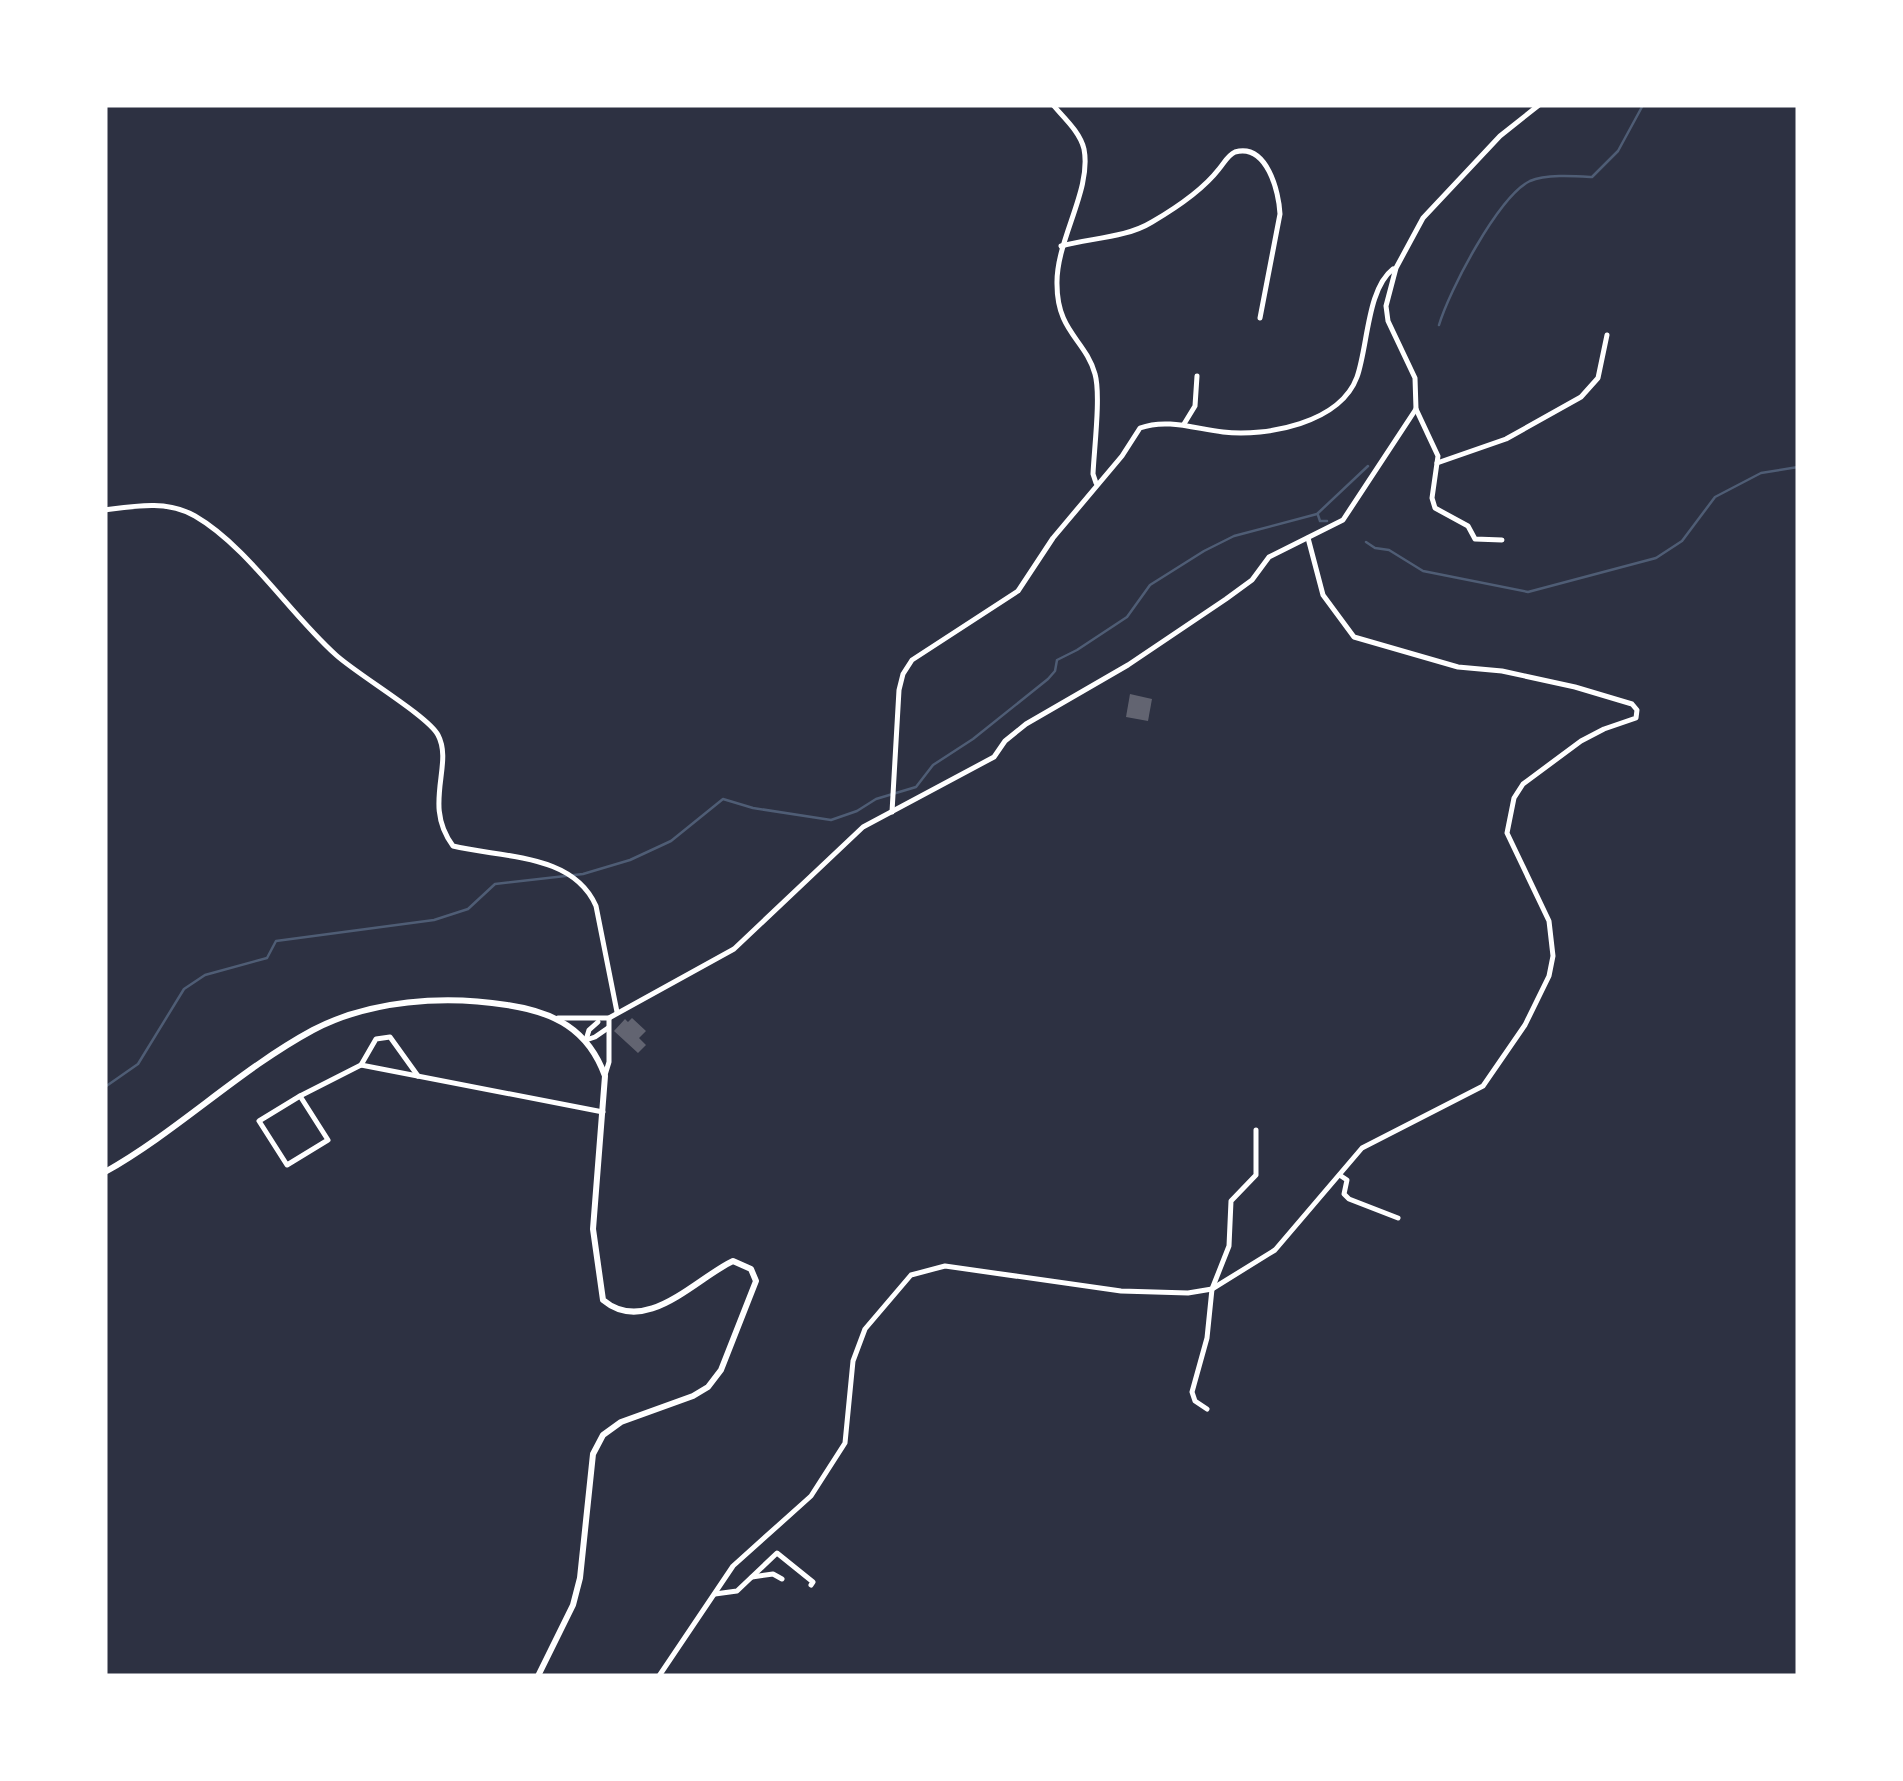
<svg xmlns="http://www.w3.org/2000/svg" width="1903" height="1781" font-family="'Varela Round',sans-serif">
<rect width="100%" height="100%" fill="#2d3142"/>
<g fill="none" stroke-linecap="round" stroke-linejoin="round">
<!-- stream -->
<g stroke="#4f5d75" stroke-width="2.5">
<path d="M1439,325C1449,291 1498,197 1530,181C1546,174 1575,176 1592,177L1618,151L1643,105"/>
<polyline points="1318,515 1320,521 1327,521"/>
<polyline points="1366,542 1375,548 1389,550 1423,571 1528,592 1656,558 1682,541 1715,497 1761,473 1798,467"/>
<polyline points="105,1087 138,1064 184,989 205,975 267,958 276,941 434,920 468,909 495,884 583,874 630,860 671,841 723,799 753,808 831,820 857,811 876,799 916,787 933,765 973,739 1048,679 1055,671 1057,660 1077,650 1127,617 1150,585 1204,551 1234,536 1317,514 1368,466"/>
</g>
</g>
<!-- building -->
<g fill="#626471">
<polygon points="1130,694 1152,699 1148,721 1126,717"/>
<polygon points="632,1018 646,1031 639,1038 646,1045 638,1053 614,1031 625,1019 628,1022"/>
</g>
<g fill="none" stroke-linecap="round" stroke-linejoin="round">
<!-- minor -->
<g stroke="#fff" stroke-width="5">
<path d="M1053,105C1064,118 1080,132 1084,149C1092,190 1056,240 1057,284C1057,332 1085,339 1095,374C1101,395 1094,450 1093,474L1096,483"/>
<path d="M1061,246C1090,238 1126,238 1152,222C1176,208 1202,191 1219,169C1224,163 1228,155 1235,152C1267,143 1279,192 1280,214L1260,318"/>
<polyline points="1416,409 1438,456 1432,498 1435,508 1468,526 1475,539 1502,540"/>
<polyline points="1184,424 1195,406 1197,376"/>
<polyline points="1437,463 1506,439 1581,397 1598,378 1607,335"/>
<path d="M105,510C135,506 167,500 195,516C247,546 290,614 336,655C358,675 428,716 438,735C454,765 422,805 453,846C502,858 573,853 596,906L617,1012"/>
<path d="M892,812L899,690L903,674L912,660L1018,591L1053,538L1122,456L1140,428C1167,418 1196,429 1223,432C1267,437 1340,423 1357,377C1368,346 1367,289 1393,269"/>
<polyline points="558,1018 609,1018 734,949 863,827 994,757 1005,741 1026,724 1128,665 1226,599 1252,580 1269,557 1343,520 1416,409 1415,378 1388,321 1386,306 1396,268 1423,218 1500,136 1539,105"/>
<polyline points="586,1040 595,1037 608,1028"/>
<polyline points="586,1040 589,1030 598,1022"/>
<polyline points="361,1065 603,1112"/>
<polyline points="605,1075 609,1062 609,1018"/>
<polygon points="300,1096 328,1140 287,1165 259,1121"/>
<polyline points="300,1096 361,1065 376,1039 390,1037 418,1076"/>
<polyline points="1341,1176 1347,1180 1344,1194 1349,1199 1398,1218"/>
<polyline points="1207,1409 1195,1401 1192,1392 1207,1338 1212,1289 1229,1246 1231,1201 1256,1175 1256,1130"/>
<polyline points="752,1577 773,1574 782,1579"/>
<polyline points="715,1594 737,1591 777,1553 813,1582 811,1585"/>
<polyline points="659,1676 733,1566 811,1496 845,1443 853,1361 865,1329 911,1275 945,1266 1121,1291 1188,1293 1212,1289 1275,1250 1362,1148 1483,1086 1525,1025 1549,976 1553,956 1549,921 1507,833 1514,798 1523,784 1581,741 1604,729 1636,718 1637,710 1632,704 1575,687 1502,671 1458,667 1354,637 1323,595 1308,538"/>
</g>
<!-- secondary -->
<path stroke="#fff" stroke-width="6" d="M105,1172C178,1131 239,1070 313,1030C370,1000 444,995 507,1005C554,1012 588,1029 605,1076L593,1229L603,1300C646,1336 695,1279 733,1261L751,1269L756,1281L721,1370L708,1387L693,1396L621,1422L603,1435L593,1454L580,1578L573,1605L538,1676"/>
</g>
<!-- border -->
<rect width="1903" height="1781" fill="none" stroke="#ffffff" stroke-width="215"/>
</svg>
